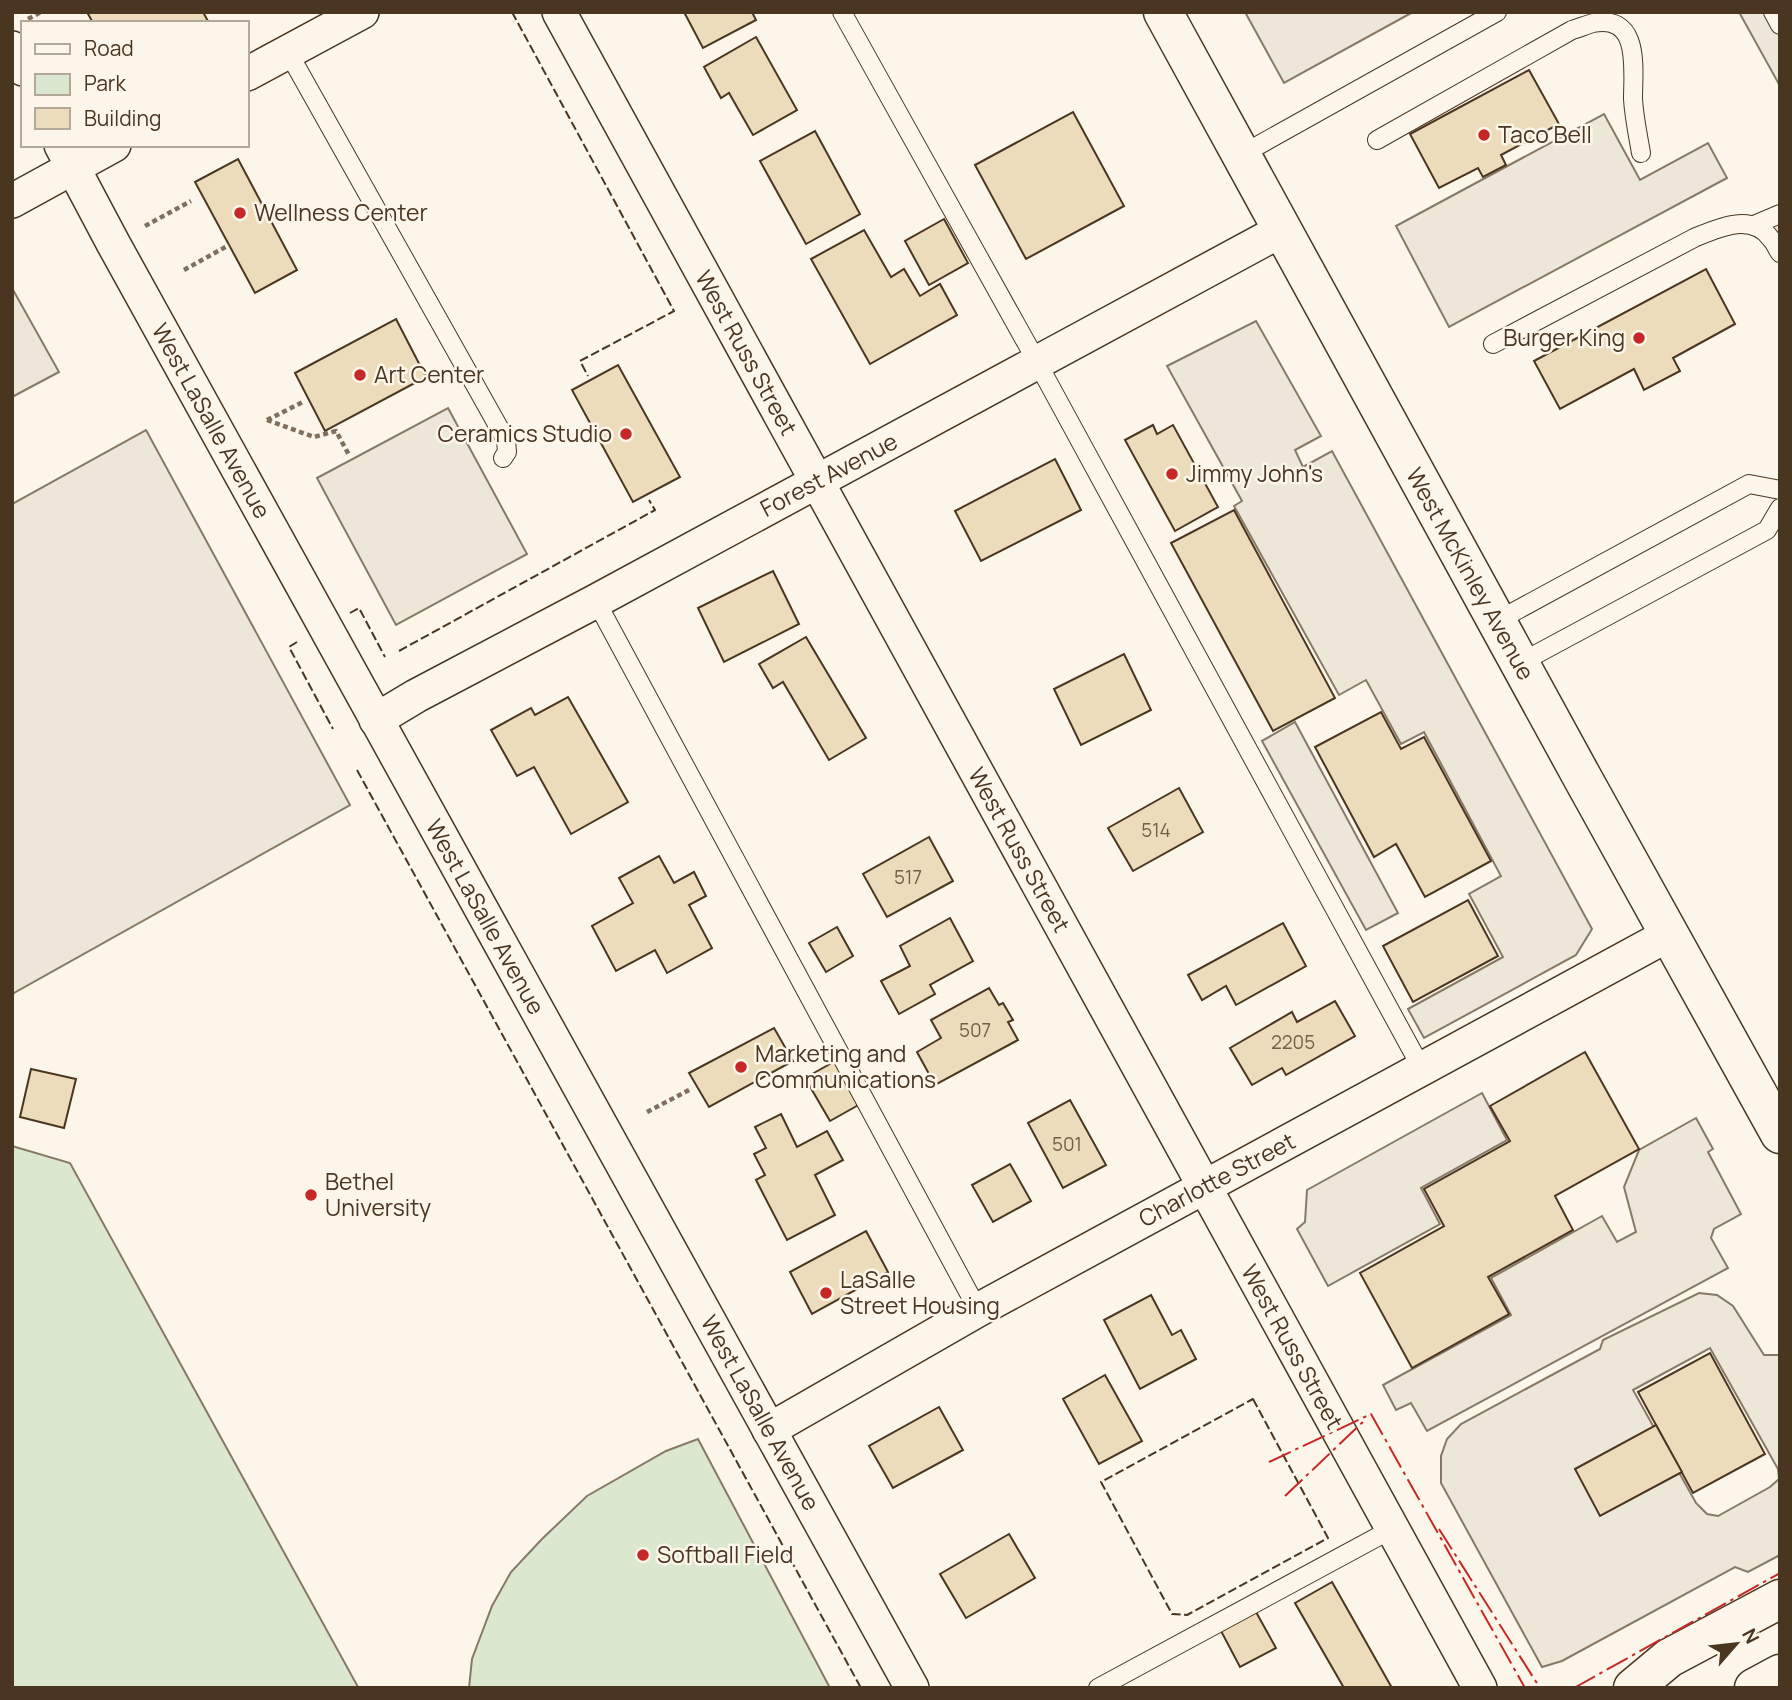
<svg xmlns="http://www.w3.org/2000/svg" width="1792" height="1700" font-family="Manrope,sans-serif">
<rect width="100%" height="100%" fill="#fbf6e9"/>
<!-- green -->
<g fill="#dce7d0" stroke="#887966" stroke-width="2">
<polygon points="12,1146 70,1163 358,1687 12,1688"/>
<polygon points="698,1439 830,1688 469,1688 472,1659 492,1606 511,1572 542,1539 587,1496 666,1451"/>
</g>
<!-- parking -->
<g fill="#ede7d9" stroke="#887966" stroke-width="2" fill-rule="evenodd">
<polygon points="1245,12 1413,12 1284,83"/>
<polygon points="1739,12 1780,12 1780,86"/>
<polygon points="1604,114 1640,180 1708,143 1727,178 1449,327 1396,226"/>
<polygon points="12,288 59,372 12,397"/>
<polygon points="1256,321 1321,436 1295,450 1303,467 1332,451 1592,929 1576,955 1424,1038 1408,1009 1503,957 1469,894 1501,876 1424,732 1401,744 1366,680 1339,695 1234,506 1242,501 1167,366"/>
<polygon points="448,408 527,554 396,625 317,478"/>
<polygon points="146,430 350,805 12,994 12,504"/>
<polygon points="1295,722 1398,913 1366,930 1262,741"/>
<polygon points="1482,1093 1507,1140 1421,1188 1440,1224 1328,1286 1297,1229 1305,1222 1307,1190"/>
<polygon points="1696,1118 1713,1149 1708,1152 1741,1214 1714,1229 1711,1238 1728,1268 1427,1431 1411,1403 1396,1410 1383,1385 1511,1315 1491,1278 1602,1216 1617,1242 1636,1232 1624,1187 1639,1150"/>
<path d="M1699,1293L1717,1295L1733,1306L1764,1355H1780V1555L1748,1572L1735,1567L1562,1661L1542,1667L1441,1483V1456L1447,1439L1461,1424L1600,1349L1603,1340ZM1710,1348L1778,1469L1779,1479L1770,1487L1718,1516L1707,1514L1696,1503L1633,1390Z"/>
</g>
<!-- building -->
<g fill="#ecdcbc" stroke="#4a3520" stroke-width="2">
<polygon points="87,12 203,12 209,23 93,23"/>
<polygon points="684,12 752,12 756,20 703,48"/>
<polygon points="756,37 797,110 753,135 729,93 721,98 704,67"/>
<polygon points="1529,70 1559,124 1501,155 1506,165 1483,177 1478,168 1439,188 1410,134"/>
<polygon points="1073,112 1124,206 1026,259 975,165"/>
<polygon points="815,131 860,214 806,244 760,161"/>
<polygon points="238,159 297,270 255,293 195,182"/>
<polygon points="944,219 968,263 929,285 905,241"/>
<polygon points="864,230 891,277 904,269 920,296 940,284 957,315 870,364 811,259"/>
<polygon points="1706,269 1735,324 1673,358 1680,371 1644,390 1634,369 1560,409 1534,361"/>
<polygon points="396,319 426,377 325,431 295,373"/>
<polygon points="618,365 680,477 633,502 572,390"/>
<polygon points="1153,425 1157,434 1173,425 1218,507 1175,531 1125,440"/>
<polygon points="1055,459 1081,510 981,561 955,511"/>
<polygon points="1234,510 1335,698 1273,731 1171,543"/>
<polygon points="773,571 799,624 724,662 698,608"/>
<polygon points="806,637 866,738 829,760 783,682 773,688 759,664"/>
<polygon points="1124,654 1151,710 1081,745 1054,689"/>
<polygon points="568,697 628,802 571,834 534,767 517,776 491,730 531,708 535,715"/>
<polygon points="1381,712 1401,749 1424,737 1491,861 1425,897 1396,844 1374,857 1315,747"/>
<polygon points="1179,788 1203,832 1133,871 1108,828"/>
<polygon points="929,837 953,881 887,917 863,874"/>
<polygon points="659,856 674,883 694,872 706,896 689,905 712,948 667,973 655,950 616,971 592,926 633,903 619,878"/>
<polygon points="1468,900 1498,956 1413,1002 1383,946"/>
<polygon points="950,918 973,961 930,985 935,994 899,1014 881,981 910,966 900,946"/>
<polygon points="1283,923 1306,966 1236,1005 1226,986 1202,1000 1188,975"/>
<polygon points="837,927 853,956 826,972 809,943"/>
<polygon points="989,988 999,1005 1003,1003 1013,1020 1008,1022 1018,1040 935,1085 917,1052 941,1038 931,1020"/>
<polygon points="1335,1001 1355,1036 1286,1075 1282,1068 1252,1085 1230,1048 1292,1012 1297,1022"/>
<polygon points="774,1028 793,1061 709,1107 689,1073"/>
<polygon points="1585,1052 1639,1149 1555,1196 1573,1230 1488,1277 1509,1314 1412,1368 1360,1273 1444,1226 1424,1189 1510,1141 1490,1106"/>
<polygon points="837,1060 862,1103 830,1121 805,1078"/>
<polygon points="31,1069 76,1079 64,1128 20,1117"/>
<polygon points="1070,1100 1106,1165 1063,1188 1028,1123"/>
<polygon points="781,1114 797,1147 827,1131 843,1160 815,1175 835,1215 787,1240 756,1180 765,1175 754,1154 766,1148 755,1127"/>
<polygon points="1010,1164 1031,1201 993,1222 972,1185"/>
<polygon points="866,1231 888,1272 812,1314 790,1272"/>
<polygon points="1151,1295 1172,1335 1181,1330 1196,1359 1140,1389 1104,1320"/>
<polygon points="1710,1353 1765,1454 1693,1493 1638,1392"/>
<polygon points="1105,1375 1142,1441 1099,1464 1063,1399"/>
<polygon points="939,1407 963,1450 893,1488 869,1446"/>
<polygon points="1656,1425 1682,1472 1600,1516 1575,1469"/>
<polygon points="1009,1534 1035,1578 966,1618 940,1574"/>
<polygon points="1332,1582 1392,1688 1344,1688 1295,1603"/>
<polygon points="1256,1612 1276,1648 1240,1667 1221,1631"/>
</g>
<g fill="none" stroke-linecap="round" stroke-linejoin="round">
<defs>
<g id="service">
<polyline points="842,12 1037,362 1422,1069"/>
<polyline points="1773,12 1780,25"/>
<polyline points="288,52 506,440 507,452 503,458"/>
<path d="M1377,140L1572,30C1579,28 1586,25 1593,23C1641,14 1633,69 1633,99C1634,117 1638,135 1641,153"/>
<polyline points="1241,155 1497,12"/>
<polyline points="1754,225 1780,214"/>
<path d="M1493,344L1694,238C1718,228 1752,212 1771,239C1775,243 1777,249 1780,253"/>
<polyline points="596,601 978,1310"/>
<polyline points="1497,621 1749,484 1780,490"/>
<polyline points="1520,663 1767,530 1780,508"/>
<polyline points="1098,1688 1392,1529"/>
</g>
<g id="minor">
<polyline points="559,12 1480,1688"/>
<polyline points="12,48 23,69"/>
<polyline points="247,74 362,12"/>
<polyline points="61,145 113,243 912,1688"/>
<polyline points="12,201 114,145"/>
<polyline points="376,720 416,696 596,601 1282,230"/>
<polyline points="769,1430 978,1310 1668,935"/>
</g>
<g id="tertiary">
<polyline points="1633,1688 1669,1658 1780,1599"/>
<polyline points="1754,1688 1780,1674"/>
</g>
<polyline id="primary" points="1163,12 1582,777 1780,1134"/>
</defs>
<!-- service casing -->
<use href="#service" stroke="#4a3520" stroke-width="20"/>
<!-- minor casing -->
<use href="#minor" stroke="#4a3520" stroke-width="36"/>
<!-- tertiary casing -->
<use href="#tertiary" stroke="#4a3520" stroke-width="41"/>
<!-- primary casing -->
<use href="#primary" stroke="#4a3520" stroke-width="41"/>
<!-- path -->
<g stroke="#7f6f5c" stroke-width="4.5" stroke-dasharray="5 3.5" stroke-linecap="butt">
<polyline points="28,19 41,12"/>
<polyline points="145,226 191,201"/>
<polyline points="184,270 229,245"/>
<polyline points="267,420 314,437 336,431 349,455"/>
<polyline points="267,420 305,401"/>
<polyline points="647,1112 691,1089"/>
</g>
<!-- service -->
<use href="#service" stroke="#fbf6e9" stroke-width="18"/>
<!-- minor -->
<use href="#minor" stroke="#fbf6e9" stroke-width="33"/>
<!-- tertiary -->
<use href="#tertiary" stroke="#fbf6e9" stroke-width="38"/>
<!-- primary -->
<use href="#primary" stroke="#fbf6e9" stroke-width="38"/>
<!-- fence -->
<g stroke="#4a3520" stroke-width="2" stroke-dasharray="9 3.5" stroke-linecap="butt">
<polyline points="512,12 674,311 580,361 588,376"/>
<polyline points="350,613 359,608 385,657"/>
<polyline points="297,642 289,647 333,729"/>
<polyline points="399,651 655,510 649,500"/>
<polyline points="357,770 861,1688"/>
<polygon points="1253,1399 1328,1538 1187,1615 1172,1614 1101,1482"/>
</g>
<!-- power -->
<g stroke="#c62828" stroke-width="2" stroke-dasharray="24 5 3.5 5" stroke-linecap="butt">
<polyline points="1269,1462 1371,1414 1525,1688"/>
<polyline points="1285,1496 1366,1419"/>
<polyline points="1439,1529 1540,1688"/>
<polyline points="1574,1688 1780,1573"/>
</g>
</g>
<!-- markers -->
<g fill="#c62828" stroke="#fbf6e9" stroke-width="2.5">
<circle cx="1484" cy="135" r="7"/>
<circle cx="240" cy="213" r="7"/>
<circle cx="1639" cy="338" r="7"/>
<circle cx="360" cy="375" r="7"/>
<circle cx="626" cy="434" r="7"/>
<circle cx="1172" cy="474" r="7"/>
<circle cx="741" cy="1067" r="7"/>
<circle cx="311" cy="1195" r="7"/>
<circle cx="826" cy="1293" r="7"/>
<circle cx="643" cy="1555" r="7"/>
</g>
<g text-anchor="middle" stroke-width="5" stroke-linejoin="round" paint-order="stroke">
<!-- number labels -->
<g font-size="19" fill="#725f47">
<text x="1156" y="837">514</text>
<text x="908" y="884">517</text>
<text x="975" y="1037">507</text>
<text x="1293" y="1049">2205</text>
<text x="1067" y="1151">501</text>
</g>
<!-- poi labels -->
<g font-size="23" fill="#4a3520" stroke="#fbf6e9" text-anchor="start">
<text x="1498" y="143">Taco Bell</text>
<text x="254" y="221">Wellness Center</text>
<text x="1625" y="346" text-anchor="end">Burger King</text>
<text x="374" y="383">Art Center</text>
<text x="612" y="442" text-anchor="end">Ceramics Studio</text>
<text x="1186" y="482">Jimmy John's</text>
<text x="755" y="1062">Marketing and<tspan x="755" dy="26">Communications</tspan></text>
<text x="325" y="1190">Bethel<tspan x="325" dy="26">University</tspan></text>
<text x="840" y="1288">LaSalle<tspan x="840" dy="26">Street Housing</tspan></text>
<text x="657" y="1563">Softball Field</text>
</g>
<!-- street labels -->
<g font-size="23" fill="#4a3520" stroke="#fbf6e9">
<text transform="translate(746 353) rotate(61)" y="8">West Russ Street</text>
<text transform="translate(211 421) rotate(61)" y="8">West LaSalle Avenue</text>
<text transform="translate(829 475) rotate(-28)" y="8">Forest Avenue</text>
<text transform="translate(1470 574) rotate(61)" y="8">West McKinley Avenue</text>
<text transform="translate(1019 850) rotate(61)" y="8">West Russ Street</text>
<text transform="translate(485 917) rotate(61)" y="8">West LaSalle Avenue</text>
<text transform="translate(1217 1180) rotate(-28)" y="8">Charlotte Street</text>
<text transform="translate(1292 1347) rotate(61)" y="8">West Russ Street</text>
<text transform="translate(760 1413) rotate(61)" y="8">West LaSalle Avenue</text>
</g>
</g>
<!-- border -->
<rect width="1792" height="1700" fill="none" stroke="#4a3520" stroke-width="28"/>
<!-- legend -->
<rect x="21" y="21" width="228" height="126" fill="#fbf6e9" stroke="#b4a999" stroke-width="2"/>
<rect x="35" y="44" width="35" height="10" fill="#fbf6e9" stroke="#b4a999" stroke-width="2"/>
<text x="84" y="56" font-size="21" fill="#4a3520">Road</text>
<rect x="35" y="74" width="35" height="21" fill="#dce7d0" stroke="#b4a999" stroke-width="2"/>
<text x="84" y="91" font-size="21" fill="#4a3520">Park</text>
<rect x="35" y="108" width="35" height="21" fill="#ecdcbc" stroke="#b4a999" stroke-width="2"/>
<text x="84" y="126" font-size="21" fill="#4a3520">Building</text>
<!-- north arrow -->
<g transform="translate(1736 1644) rotate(62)" stroke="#fbf6e9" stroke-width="5" paint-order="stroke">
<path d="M0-5L12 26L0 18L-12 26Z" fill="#4a3520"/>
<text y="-10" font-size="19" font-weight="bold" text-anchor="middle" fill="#4a3520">N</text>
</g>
</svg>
